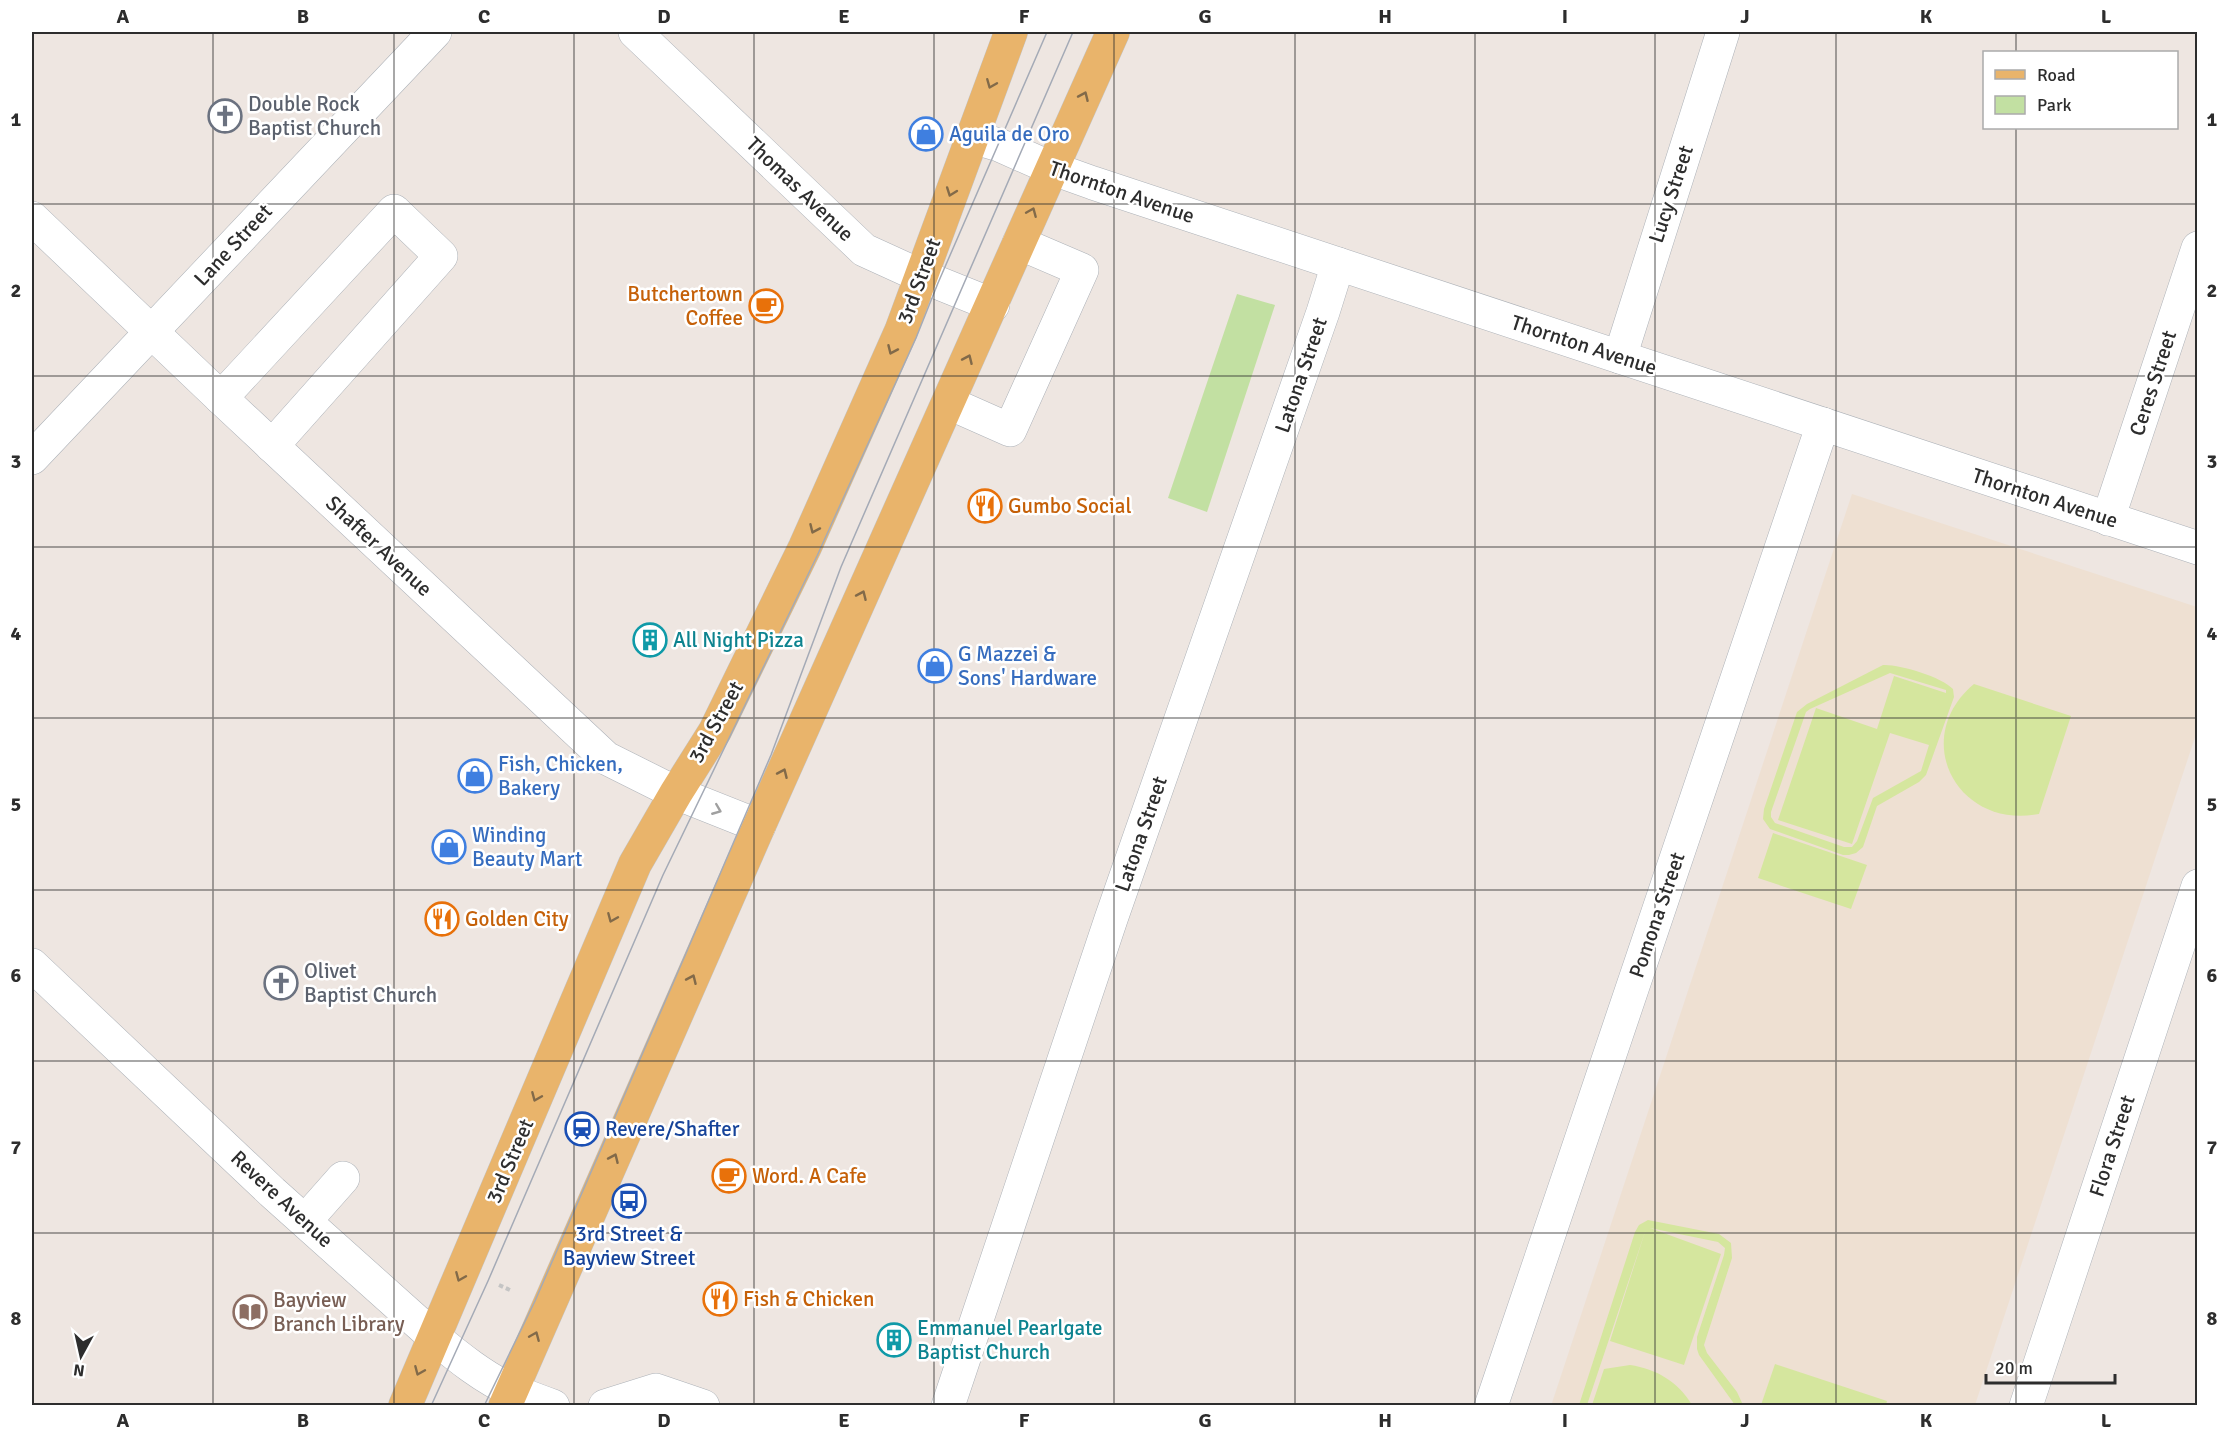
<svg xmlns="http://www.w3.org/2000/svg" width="2229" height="1437" font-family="Signika,sans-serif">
<rect width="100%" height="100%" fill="#eee6e1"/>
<!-- education -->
<polygon fill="#eee0d2" points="1852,494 2197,607 2197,731 1975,1405 1551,1406"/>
<!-- green -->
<polygon fill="#c2e0a2" points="1237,294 1275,305 1207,512 1168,498"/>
<!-- pitch -->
<g fill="#d5e69e" fill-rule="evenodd">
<path d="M1883,665C1899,664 1942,677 1953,689L1954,697L1926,775L1919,782L1877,806L1863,847L1856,853L1849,855H1843L1770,829L1763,819L1764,809L1797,712L1807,704ZM1890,673L1946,690V693L1894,676L1877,729L1816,708L1778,820L1852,844L1890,733L1929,745L1921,771L1873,798L1857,841L1852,847H1844L1775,823L1771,817V812L1806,712L1810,709Z"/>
<path d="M1974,684L2071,716L2039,814C1957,830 1909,738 1974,684Z"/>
<polygon points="1773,833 1867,865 1851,909 1758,878"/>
<polygon points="1648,1220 1719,1234 1731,1243 1732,1258 1704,1345 1707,1353 1737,1392 1743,1405 1735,1405 1699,1355 1697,1349 1697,1337 1724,1255 1725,1248 1718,1242 1650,1228 1721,1254 1684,1365 1610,1341 1646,1229 1587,1405 1579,1405 1635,1232 1639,1225"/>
<polygon points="1775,1364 1887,1401 1886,1405 1761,1405"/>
<path d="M1630,1365C1657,1369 1678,1382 1692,1405H1592L1604,1369Z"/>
</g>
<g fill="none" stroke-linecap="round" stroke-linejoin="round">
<defs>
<g id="minor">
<polyline points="635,32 864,250 921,276 993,305"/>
<polyline points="972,137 999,145 1051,168 1093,183 2198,548"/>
<polyline points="32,218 221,398 606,758 676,793 759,826"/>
<polyline points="1620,357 1723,32"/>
<polyline points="221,398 394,211 441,256 272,446"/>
<polyline points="949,403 1010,430 1082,270 1019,243"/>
<polyline points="32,458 435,32"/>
<polyline points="2108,519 2198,248"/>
<path d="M32,965L272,1192L434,1337C458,1357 484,1378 513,1391C526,1396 539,1401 553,1406"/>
<polyline points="305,1221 343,1178"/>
<polyline points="605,1406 656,1390 703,1406"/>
<polyline points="948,1406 1111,919 1323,312 1338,264"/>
<polyline points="1491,1406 1823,424"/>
<polyline points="2026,1406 2198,886"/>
</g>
<g id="major">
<polyline points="405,1406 635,864 676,793 715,731 805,547 901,331 1011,32"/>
<polyline points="505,1406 759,826 1113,32"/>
</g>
</defs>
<!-- minor casing -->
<use href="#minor" stroke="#adb2b8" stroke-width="34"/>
<!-- major casing -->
<use href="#major" stroke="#c4c4c4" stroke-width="34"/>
<!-- path -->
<polyline stroke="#c4c4c4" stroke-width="4" stroke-dasharray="4.5 3" stroke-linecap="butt" points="499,1285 512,1291"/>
<!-- minor -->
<use href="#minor" stroke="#fff" stroke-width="33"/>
<!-- major -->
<use href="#major" stroke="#e9b46b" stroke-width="33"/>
<!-- tram -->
<g stroke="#a4aab6" stroke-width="1.5">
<polyline points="431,1406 488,1281 663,875 817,556 916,338 938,283 1047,32"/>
<polyline points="484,1406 535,1301 687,951 771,755 841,567 1073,32"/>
</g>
</g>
<!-- one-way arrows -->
<defs><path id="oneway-chevron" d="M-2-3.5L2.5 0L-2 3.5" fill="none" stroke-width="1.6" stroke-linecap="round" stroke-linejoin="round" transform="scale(1.5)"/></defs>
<g stroke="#826a49">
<use href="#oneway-chevron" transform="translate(991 84) rotate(112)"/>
<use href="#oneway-chevron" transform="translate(1084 96) rotate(-66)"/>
<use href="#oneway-chevron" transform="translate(951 192) rotate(110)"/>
<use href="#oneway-chevron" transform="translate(1032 212) rotate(-67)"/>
<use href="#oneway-chevron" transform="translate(892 350) rotate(114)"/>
<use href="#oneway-chevron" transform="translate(968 359) rotate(-66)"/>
<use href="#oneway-chevron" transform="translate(814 529) rotate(114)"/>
<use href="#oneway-chevron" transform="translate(862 595) rotate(-66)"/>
<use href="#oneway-chevron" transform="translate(783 773) rotate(-66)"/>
<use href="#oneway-chevron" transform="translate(612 918) rotate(113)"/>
<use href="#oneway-chevron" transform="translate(692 979) rotate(-66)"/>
<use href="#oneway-chevron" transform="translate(536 1097) rotate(113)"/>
<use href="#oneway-chevron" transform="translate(614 1158) rotate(-66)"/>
<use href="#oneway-chevron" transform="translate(460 1277) rotate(113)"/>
<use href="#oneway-chevron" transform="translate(535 1336) rotate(-67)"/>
<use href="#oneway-chevron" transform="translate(419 1371) rotate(113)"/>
</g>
<use stroke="#a0a0a0" href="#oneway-chevron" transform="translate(717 810) rotate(22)"/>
<!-- grid -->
<path fill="none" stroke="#2d2d2d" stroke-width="1.5" stroke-opacity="0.55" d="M213,32V1406M394,32V1406M574,32V1406M754,32V1406M934,32V1406M1114,32V1406M1295,32V1406M1475,32V1406M1655,32V1406M1836,32V1406M2016,32V52M2016,128V1406M32,204H2198M32,376H2198M32,547H2198M32,718H2198M32,890H2198M32,1061H2198M32,1233H2198"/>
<!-- icons -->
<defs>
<symbol id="church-ring" viewBox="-11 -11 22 22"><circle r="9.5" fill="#fff" stroke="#6b7280" stroke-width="1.5"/><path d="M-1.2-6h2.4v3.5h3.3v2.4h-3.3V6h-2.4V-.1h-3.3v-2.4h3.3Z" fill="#6b7280"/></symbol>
<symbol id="shop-ring" viewBox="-11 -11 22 22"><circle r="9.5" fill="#fff" stroke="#3f7fe0" stroke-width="1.5"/><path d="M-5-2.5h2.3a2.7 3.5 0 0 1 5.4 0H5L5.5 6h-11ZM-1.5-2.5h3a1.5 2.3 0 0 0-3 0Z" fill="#3f7fe0"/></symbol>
<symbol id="cafe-ring" viewBox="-11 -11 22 22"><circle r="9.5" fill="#fff" stroke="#e8710a" stroke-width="1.5"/><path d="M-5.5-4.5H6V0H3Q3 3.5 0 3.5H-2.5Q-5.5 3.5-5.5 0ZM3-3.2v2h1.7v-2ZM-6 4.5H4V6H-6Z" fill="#e8710a"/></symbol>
<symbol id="restaurant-ring" viewBox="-11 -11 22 22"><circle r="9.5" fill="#fff" stroke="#e8710a" stroke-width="1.5"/><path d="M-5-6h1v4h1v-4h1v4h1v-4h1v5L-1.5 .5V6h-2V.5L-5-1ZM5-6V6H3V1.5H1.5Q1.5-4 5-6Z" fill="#e8710a"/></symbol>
<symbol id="building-ring" viewBox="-11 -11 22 22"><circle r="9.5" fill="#fff" stroke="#0f9aa8" stroke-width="1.5"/><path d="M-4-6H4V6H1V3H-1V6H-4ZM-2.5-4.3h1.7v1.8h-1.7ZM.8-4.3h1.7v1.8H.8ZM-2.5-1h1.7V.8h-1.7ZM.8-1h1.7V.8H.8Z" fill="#0f9aa8"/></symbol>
<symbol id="station-ring" viewBox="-11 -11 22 22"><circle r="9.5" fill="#fff" stroke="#1a4fb4" stroke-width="1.5"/><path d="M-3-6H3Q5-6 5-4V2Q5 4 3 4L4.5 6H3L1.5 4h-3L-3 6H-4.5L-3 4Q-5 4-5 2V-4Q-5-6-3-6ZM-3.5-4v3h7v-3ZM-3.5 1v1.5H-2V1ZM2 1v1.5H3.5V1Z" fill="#1a4fb4"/></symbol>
<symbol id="bus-ring" viewBox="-11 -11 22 22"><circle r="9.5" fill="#fff" stroke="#1a4fb4" stroke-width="1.5"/><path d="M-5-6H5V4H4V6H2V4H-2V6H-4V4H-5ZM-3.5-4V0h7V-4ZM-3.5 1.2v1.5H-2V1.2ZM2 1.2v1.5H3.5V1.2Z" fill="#1a4fb4"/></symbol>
<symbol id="library-ring" viewBox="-11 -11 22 22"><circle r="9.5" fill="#fff" stroke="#8d6e63" stroke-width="1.5"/><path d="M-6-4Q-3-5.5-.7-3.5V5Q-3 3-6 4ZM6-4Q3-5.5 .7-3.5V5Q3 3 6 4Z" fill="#8d6e63"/></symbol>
</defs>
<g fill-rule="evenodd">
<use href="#church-ring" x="206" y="97" width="38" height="38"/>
<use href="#shop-ring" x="907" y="115" width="38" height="38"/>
<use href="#cafe-ring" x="747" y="287" width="38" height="38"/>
<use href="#restaurant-ring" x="966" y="487" width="38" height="38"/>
<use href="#building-ring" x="631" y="621" width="38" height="38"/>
<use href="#shop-ring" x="916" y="647" width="38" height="38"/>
<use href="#shop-ring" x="456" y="757" width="38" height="38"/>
<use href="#shop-ring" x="430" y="828" width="38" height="38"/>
<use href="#restaurant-ring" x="423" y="900" width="38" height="38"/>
<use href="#church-ring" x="262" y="964" width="38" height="38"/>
<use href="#station-ring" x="563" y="1110" width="38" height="38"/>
<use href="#cafe-ring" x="710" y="1157" width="38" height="38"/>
<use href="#bus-ring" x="610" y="1182" width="38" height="38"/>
<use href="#restaurant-ring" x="701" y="1280" width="38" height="38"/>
<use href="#library-ring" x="231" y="1293" width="38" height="38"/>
<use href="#building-ring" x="875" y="1321" width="38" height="38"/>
</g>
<g text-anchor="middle" stroke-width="5" stroke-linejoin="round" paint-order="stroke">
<!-- worship labels -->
<g font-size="21" fill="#5b616d" stroke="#fff" text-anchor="start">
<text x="248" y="111">Double Rock<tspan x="248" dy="24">Baptist Church</tspan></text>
<text x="304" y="978">Olivet<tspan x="304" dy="24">Baptist Church</tspan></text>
</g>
<!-- shop labels -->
<g font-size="21" fill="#366cbe" stroke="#fff" text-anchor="start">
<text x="949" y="141">Aguila de Oro</text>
<text x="958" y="661">G Mazzei &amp;<tspan x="958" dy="24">Sons' Hardware</tspan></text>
<text x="498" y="771">Fish, Chicken,<tspan x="498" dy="24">Bakery</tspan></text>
<text x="472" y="842">Winding<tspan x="472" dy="24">Beauty Mart</tspan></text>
</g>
<!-- street labels -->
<g font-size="21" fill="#2d2d2d" stroke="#fff">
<text transform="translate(800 189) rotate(44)" y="7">Thomas Avenue</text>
<text transform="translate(1122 192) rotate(19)" y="7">Thornton Avenue</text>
<text transform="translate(1671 194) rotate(-72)" y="7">Lucy Street</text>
<text transform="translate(233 245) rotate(-47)" y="7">Lane Street</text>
<text transform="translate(919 281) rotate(-70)" y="7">3rd Street</text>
<text transform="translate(1584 345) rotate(18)" y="7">Thornton Avenue</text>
<text transform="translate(1301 375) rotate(-71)" y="7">Latona Street</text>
<text transform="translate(2153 383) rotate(-72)" y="7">Ceres Street</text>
<text transform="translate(2045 498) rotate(18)" y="7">Thornton Avenue</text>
<text transform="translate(379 546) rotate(43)" y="7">Shafter Avenue</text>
<text transform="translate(716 722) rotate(-61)" y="7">3rd Street</text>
<text transform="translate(1141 834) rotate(-71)" y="7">Latona Street</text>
<text transform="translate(1657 915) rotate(-71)" y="7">Pomona Street</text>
<text transform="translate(2112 1146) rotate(-72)" y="7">Flora Street</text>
<text transform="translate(510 1161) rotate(-67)" y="7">3rd Street</text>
<text transform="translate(282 1199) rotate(43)" y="7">Revere Avenue</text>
</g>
<!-- food labels -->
<g font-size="21" fill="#c56008" stroke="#fff" text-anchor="start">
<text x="743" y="301" text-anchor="end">Butchertown<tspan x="743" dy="24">Coffee</tspan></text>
<text x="1008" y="513">Gumbo Social</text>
<text x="465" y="926">Golden City</text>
<text x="752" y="1183">Word. A Cafe</text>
<text x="743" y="1306">Fish &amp; Chicken</text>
</g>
<!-- culture labels -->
<g font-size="21" fill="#0d838f" stroke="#fff" text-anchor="start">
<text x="673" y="647">All Night Pizza</text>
<text x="917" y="1335">Emmanuel Pearlgate<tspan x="917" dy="24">Baptist Church</tspan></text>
</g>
<!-- transit labels -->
<g font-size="21" fill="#164399" stroke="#fff" text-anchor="start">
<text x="605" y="1136">Revere/Shafter</text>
<text x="629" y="1241" text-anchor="middle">3rd Street &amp;<tspan x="629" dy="24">Bayview Street</tspan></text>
</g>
<!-- education labels -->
<g font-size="21" fill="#785e54" stroke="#fff" text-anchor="start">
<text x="273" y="1307">Bayview<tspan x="273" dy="24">Branch Library</tspan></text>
</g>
</g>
<!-- border -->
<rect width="2229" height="1437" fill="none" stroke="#ffffff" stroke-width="66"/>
<!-- legend -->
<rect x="1983" y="51" width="195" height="78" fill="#ffffff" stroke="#ababab" stroke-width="1.5"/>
<rect x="1995" y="70" width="30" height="9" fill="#e9b46b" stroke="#ababab" stroke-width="1.5"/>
<text x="2037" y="81" font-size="18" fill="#2d2d2d">Road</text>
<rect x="1995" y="96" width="30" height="18" fill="#c2e0a2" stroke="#ababab" stroke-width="1.5"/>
<text x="2037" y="111" font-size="18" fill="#2d2d2d">Park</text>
<!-- north arrow -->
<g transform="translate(81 1356) rotate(188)" stroke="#ffffff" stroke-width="4.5" paint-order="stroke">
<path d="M0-4.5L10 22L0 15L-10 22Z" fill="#2d2d2d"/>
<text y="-9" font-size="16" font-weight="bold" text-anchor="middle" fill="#2d2d2d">N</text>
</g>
<!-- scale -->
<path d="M1986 1374v9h129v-9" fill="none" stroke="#2d2d2d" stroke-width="3"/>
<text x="1995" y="1374" font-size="18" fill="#2d2d2d" stroke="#ffffff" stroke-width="4.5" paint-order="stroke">20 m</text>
<rect x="33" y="33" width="2163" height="1371" fill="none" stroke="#2d2d2d" stroke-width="2"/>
<g font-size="20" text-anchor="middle" font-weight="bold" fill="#2d2d2d">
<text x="123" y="23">A</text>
<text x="303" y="23">B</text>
<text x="484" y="23">C</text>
<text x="664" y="23">D</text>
<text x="844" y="23">E</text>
<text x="1024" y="23">F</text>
<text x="1205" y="23">G</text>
<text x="1385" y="23">H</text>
<text x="1565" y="23">I</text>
<text x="1745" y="23">J</text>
<text x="1926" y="23">K</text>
<text x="2106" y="23">L</text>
<text x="16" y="126">1</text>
<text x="2212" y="126">1</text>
<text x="16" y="297">2</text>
<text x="2212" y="297">2</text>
<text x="16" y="468">3</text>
<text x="2212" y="468">3</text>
<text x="16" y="640">4</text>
<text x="2212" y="640">4</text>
<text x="16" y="811">5</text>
<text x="2212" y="811">5</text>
<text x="16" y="982">6</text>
<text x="2212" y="982">6</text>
<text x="16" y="1154">7</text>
<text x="2212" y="1154">7</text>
<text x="16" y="1325">8</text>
<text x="2212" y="1325">8</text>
<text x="123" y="1427">A</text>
<text x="303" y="1427">B</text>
<text x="484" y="1427">C</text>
<text x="664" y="1427">D</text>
<text x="844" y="1427">E</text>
<text x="1024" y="1427">F</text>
<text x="1205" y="1427">G</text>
<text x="1385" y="1427">H</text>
<text x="1565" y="1427">I</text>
<text x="1745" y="1427">J</text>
<text x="1926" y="1427">K</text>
<text x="2106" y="1427">L</text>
</g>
</svg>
